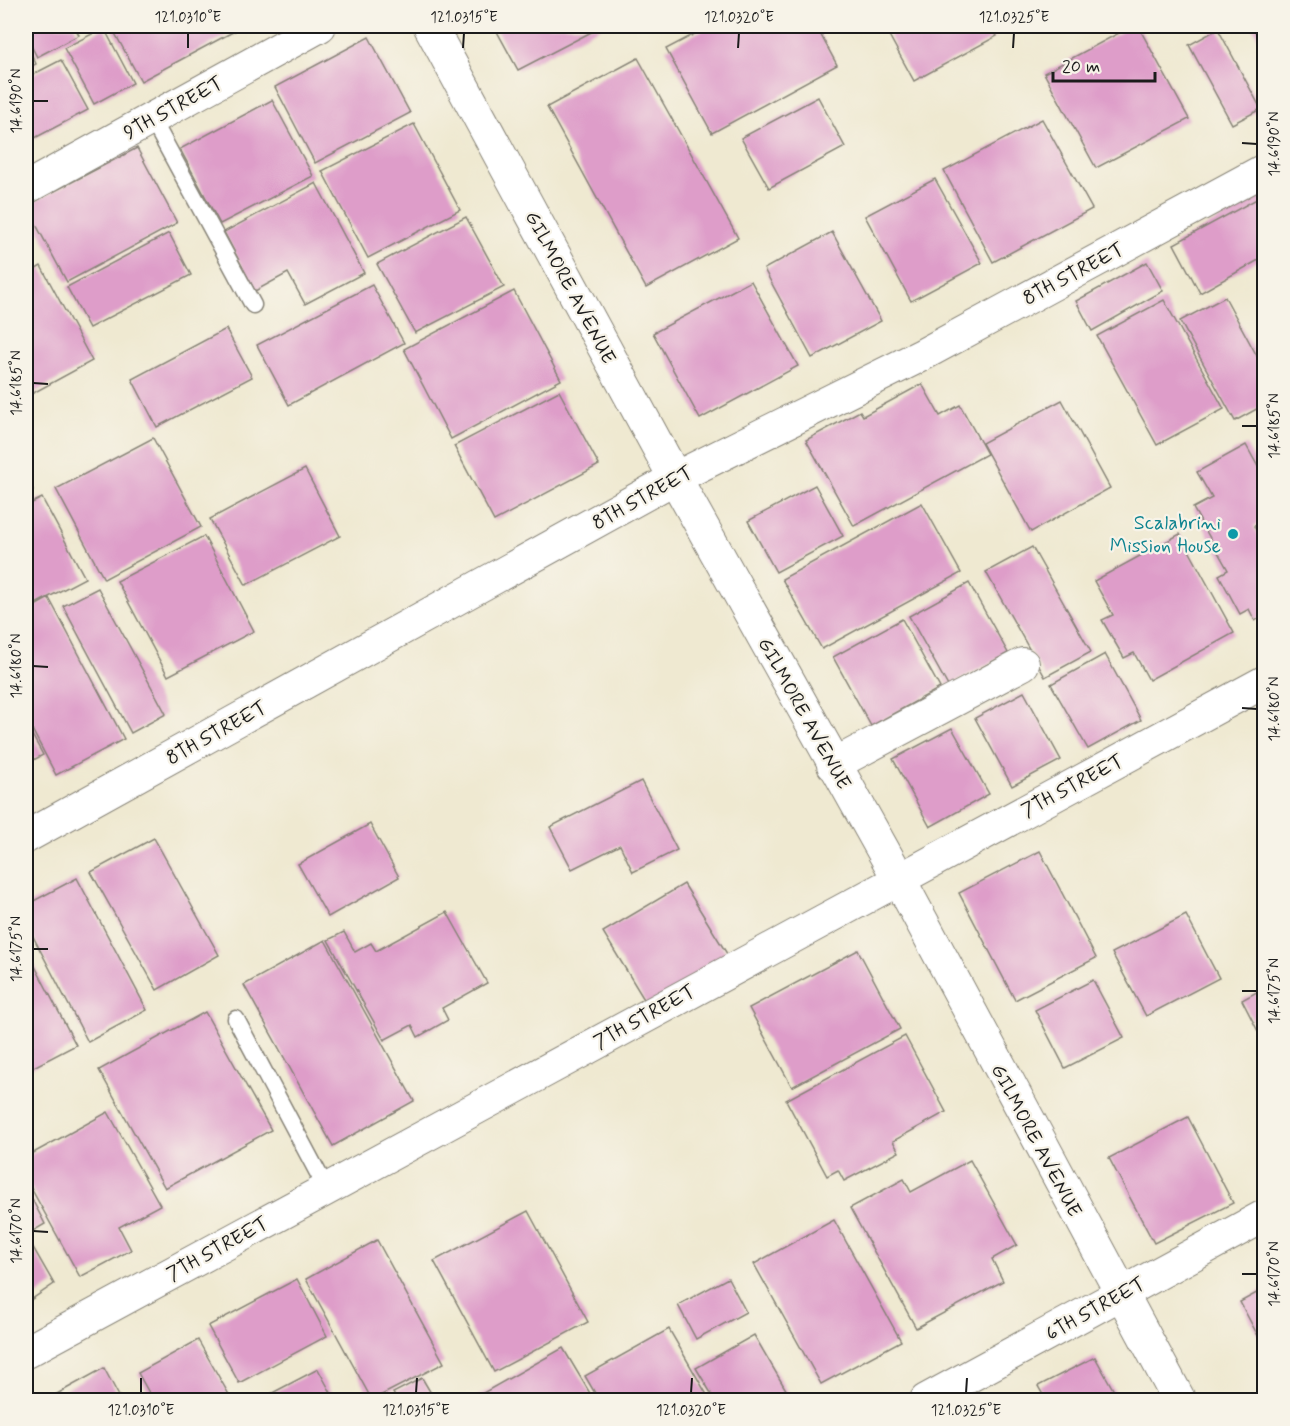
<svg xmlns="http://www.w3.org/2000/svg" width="1290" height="1426" font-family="Mynerve,sans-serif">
<rect width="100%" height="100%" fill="#f7f3e8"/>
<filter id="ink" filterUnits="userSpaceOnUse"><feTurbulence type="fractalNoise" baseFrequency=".0167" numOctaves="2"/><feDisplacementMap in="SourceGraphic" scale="12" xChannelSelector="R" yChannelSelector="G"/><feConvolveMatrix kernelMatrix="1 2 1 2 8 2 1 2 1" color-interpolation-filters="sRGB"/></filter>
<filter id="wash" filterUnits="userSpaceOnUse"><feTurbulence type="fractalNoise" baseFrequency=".008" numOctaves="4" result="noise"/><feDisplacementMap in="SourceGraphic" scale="24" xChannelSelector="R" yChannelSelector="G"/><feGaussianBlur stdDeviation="1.35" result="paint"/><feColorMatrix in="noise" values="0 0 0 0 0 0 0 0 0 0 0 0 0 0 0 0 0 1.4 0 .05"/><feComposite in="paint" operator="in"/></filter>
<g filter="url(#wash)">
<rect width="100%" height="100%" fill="#efe9d1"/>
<g id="blocks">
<!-- building -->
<g fill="#de9dc9">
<polygon points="26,26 74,26 79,35 37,57 26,36"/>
<polygon points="111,26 244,26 141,81"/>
<polygon points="494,26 603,26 518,70"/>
<polygon points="710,26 816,26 837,65 712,133 666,49"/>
<polygon points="884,26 992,26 997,36 914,81"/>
<polygon points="1132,26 1138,26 1189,119 1096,168 1044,73"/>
<polygon points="1252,26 1264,26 1264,48"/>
<polygon points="104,28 133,83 94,104 64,48"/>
<polygon points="1218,29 1261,109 1232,124 1189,45"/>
<polygon points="369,37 410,113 315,163 275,87"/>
<polygon points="26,43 36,64 26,69"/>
<polygon points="638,58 738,238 646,288 547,107"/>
<polygon points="61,60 88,110 33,139 26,125 26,78"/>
<polygon points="818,97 845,147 769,188 741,138"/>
<polygon points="272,100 313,176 220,224 180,149"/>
<polygon points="1042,119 1092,209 993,262 944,171"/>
<polygon points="414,124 460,210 368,258 322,171"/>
<polygon points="137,148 177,223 67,282 26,206"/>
<polygon points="935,179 982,263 911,301 865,216"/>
<polygon points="316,183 364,273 305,304 288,273 255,291 224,232"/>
<polygon points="1264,195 1264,257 1200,293 1174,244"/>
<polygon points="466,217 504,287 415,333 377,264"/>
<polygon points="832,232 881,321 812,358 764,269"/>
<polygon points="169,233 191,275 89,328 67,287"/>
<polygon points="1147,262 1163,291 1092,331 1076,301"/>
<polygon points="41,266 92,361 26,397 26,275"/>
<polygon points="751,281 798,366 700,419 653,333"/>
<polygon points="372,285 404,343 289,405 257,345"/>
<polygon points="514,291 561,380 451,439 404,349"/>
<polygon points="1225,297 1264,369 1264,405 1235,421 1180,321"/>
<polygon points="1164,300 1224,409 1157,445 1097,336"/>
<polygon points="226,329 252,377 157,427 132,379"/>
<polygon points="922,384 940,416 960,405 987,454 854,526 806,440 860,411 863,416"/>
<polygon points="559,391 599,465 494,521 454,446"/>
<polygon points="1062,400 1110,488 1031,532 982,443"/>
<polygon points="153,438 201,527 104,579 56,489"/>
<polygon points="1246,445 1261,472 1264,469 1264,521 1254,526 1262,543 1264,542 1264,615 1255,621 1249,609 1240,614 1219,575 1228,570 1193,508 1212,498 1197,472"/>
<polygon points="305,469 340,536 246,585 210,519"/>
<polygon points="26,476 33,490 26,494"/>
<polygon points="815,485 843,536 776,572 748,521"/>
<polygon points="42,498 85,578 26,609 26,506"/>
<polygon points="922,503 961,573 822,649 782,579"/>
<polygon points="1180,534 1234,633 1149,680 1134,653 1124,658 1102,620 1113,615 1094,581"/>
<polygon points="204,536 254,631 168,676 117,581"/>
<polygon points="1032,547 1091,652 1045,677 986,572"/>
<polygon points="969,583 1008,653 948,686 909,616"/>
<polygon points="98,588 166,714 131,733 63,606"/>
<polygon points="49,598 124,739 56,775 26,718 26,611"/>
<polygon points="902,619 940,688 871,726 833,657"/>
<polygon points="1105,654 1141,720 1088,749 1051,684"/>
<polygon points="1024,692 1061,760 1012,786 975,718"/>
<polygon points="26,724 43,755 26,764"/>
<polygon points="952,728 989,794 930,827 893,759"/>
<polygon points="641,781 677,850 633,872 620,845 572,869 550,827"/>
<polygon points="370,824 399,877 328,917 298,864"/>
<polygon points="154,838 219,955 157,990 91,872"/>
<polygon points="1040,851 1096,958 1015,1000 959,893"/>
<polygon points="77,878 147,1010 88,1042 26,923 26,905"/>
<polygon points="684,884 729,957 648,1006 603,932"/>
<polygon points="447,912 487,983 442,1008 448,1020 418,1037 412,1025 384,1040 328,940 344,932 355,952 371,943 376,951"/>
<polygon points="1186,915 1219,978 1146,1016 1112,953"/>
<polygon points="325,940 414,1101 333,1146 244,985"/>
<polygon points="26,949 76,1045 26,1071"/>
<polygon points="858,950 900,1029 792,1087 749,1008"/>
<polygon points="1093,980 1124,1038 1065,1068 1035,1010"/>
<polygon points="1264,988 1264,1043 1242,1000"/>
<polygon points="205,1012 271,1130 165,1188 99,1070"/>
<polygon points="905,1036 946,1112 893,1141 899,1152 844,1181 838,1170 827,1176 786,1100"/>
<polygon points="108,1112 160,1205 119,1227 131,1250 80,1277 26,1179 26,1157"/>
<polygon points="1188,1117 1233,1203 1154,1243 1109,1158"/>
<polygon points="970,1160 1017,1245 992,1259 1003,1281 916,1328 850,1208 904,1179 911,1192"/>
<polygon points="26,1188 45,1224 26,1235 54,1284 26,1303"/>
<polygon points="528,1211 588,1322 494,1372 434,1261"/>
<polygon points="834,1220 901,1341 821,1384 754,1264"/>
<polygon points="377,1240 444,1363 372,1400 306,1279"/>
<polygon points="728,1278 746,1312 696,1339 678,1305"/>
<polygon points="297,1279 327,1336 239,1383 208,1326"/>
<polygon points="1264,1289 1264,1347 1240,1302"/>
<polygon points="669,1329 710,1400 599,1400 585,1376"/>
<polygon points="754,1335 792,1400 715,1400 696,1368"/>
<polygon points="198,1340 232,1400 153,1400 138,1373"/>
<polygon points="563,1348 594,1400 478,1400 476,1397"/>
<polygon points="1095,1357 1119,1400 1046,1400 1038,1386"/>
<polygon points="104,1368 121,1400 46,1400"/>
<polygon points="318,1369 335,1400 259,1400"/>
<polygon points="422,1378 435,1400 397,1400 393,1393"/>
</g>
</g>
</g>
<g filter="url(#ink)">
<use href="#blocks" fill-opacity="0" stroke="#868276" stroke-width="1.5"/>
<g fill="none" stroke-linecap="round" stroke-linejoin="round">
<defs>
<g id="service">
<polyline points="152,119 253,305"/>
<polyline points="236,1019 326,1188"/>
</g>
<g id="minor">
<polyline points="26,188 320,26"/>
<polyline points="833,765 1023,664"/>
<polyline points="26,837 675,478 922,355 1264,170"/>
<polyline points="26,1352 1264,682"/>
<polyline points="926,1400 1264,1216"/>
</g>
<polyline id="secondary" points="430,26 675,478 899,879 1179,1400"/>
</defs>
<!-- service casing -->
<use href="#service" stroke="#868276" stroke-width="19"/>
<!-- minor casing -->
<use href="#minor" stroke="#868276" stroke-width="34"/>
<!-- secondary casing -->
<use href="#secondary" stroke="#868276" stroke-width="35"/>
<!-- service -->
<use href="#service" stroke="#fff" stroke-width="16"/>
<!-- minor -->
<use href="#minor" stroke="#fff" stroke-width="32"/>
<!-- secondary -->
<use href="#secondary" stroke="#fff" stroke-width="33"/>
</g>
</g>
<!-- ticks -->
<path fill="none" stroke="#1c1c1c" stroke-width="2" d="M188,48V33M463,48L464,33M738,48L739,33M1013,48L1014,33M33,101H48M1242,143L1257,144M33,383L48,384M1242,426H1257M33,666L48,667M1242,708L1257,709M33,949H48M1242,991H1257M33,1231L48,1232M1242,1274H1257M141,1393V1378M416,1393L417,1378M691,1393L692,1378M966,1393L967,1378"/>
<!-- markers -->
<circle fill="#0f9aa8" stroke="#f7f3e8" stroke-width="2" cx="1233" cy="534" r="6"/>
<g text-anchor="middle" stroke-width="4.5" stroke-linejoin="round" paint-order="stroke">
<!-- street labels -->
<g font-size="20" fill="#1c1c1c" stroke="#f7f3e8">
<text transform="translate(173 107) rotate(-29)" y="7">9TH STREET</text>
<text transform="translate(1073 273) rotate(-28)" y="7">8TH STREET</text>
<text transform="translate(571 287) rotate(62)" y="7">GILMORE AVENUE</text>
<text transform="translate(642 497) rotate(-29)" y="7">8TH STREET</text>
<text transform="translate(805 713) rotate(61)" y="7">GILMORE AVENUE</text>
<text transform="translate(216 732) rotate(-29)" y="7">8TH STREET</text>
<text transform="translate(1072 785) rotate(-28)" y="7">7TH STREET</text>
<text transform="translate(644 1016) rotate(-29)" y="7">7TH STREET</text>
<text transform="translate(1037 1140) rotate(62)" y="7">GILMORE AVENUE</text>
<text transform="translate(217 1248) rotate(-29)" y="7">7TH STREET</text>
<text transform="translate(1095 1308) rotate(-29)" y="7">6TH STREET</text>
</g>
<!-- culture labels -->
<g font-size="20" fill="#0d838f" stroke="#f7f3e8" text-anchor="end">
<text x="1221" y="529">Scalabrini<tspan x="1221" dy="23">Mission House</tspan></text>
</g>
</g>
<!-- margin -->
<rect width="1290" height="1426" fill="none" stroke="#f7f3e8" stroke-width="66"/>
<!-- scale -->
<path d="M1053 72v9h102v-9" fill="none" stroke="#1c1c1c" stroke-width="3"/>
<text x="1062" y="72" font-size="18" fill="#1c1c1c" stroke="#f7f3e8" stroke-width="4.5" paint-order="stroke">20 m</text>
<rect x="33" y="33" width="1224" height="1360" fill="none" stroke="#1c1c1c" stroke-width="2"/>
<g font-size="15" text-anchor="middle" fill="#1c1c1c">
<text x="188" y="22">121.0310°E</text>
<text x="464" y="22">121.0315°E</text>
<text x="739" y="22">121.0320°E</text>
<text x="1014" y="22">121.0325°E</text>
<text transform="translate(16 101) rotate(-90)" y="5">14.6190°N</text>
<text transform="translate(1274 144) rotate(-90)" y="5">14.6190°N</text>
<text transform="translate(16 383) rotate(-90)" y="5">14.6185°N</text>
<text transform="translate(1274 426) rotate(-90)" y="5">14.6185°N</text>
<text transform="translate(16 666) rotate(-90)" y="5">14.6180°N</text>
<text transform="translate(1274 709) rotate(-90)" y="5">14.6180°N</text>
<text transform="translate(16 949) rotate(-90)" y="5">14.6175°N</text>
<text transform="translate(1274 991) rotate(-90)" y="5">14.6175°N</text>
<text transform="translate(16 1231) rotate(-90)" y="5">14.6170°N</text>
<text transform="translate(1274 1274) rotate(-90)" y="5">14.6170°N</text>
<text x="141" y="1415">121.0310°E</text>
<text x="416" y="1415">121.0315°E</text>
<text x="691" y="1415">121.0320°E</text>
<text x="966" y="1415">121.0325°E</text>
</g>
</svg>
